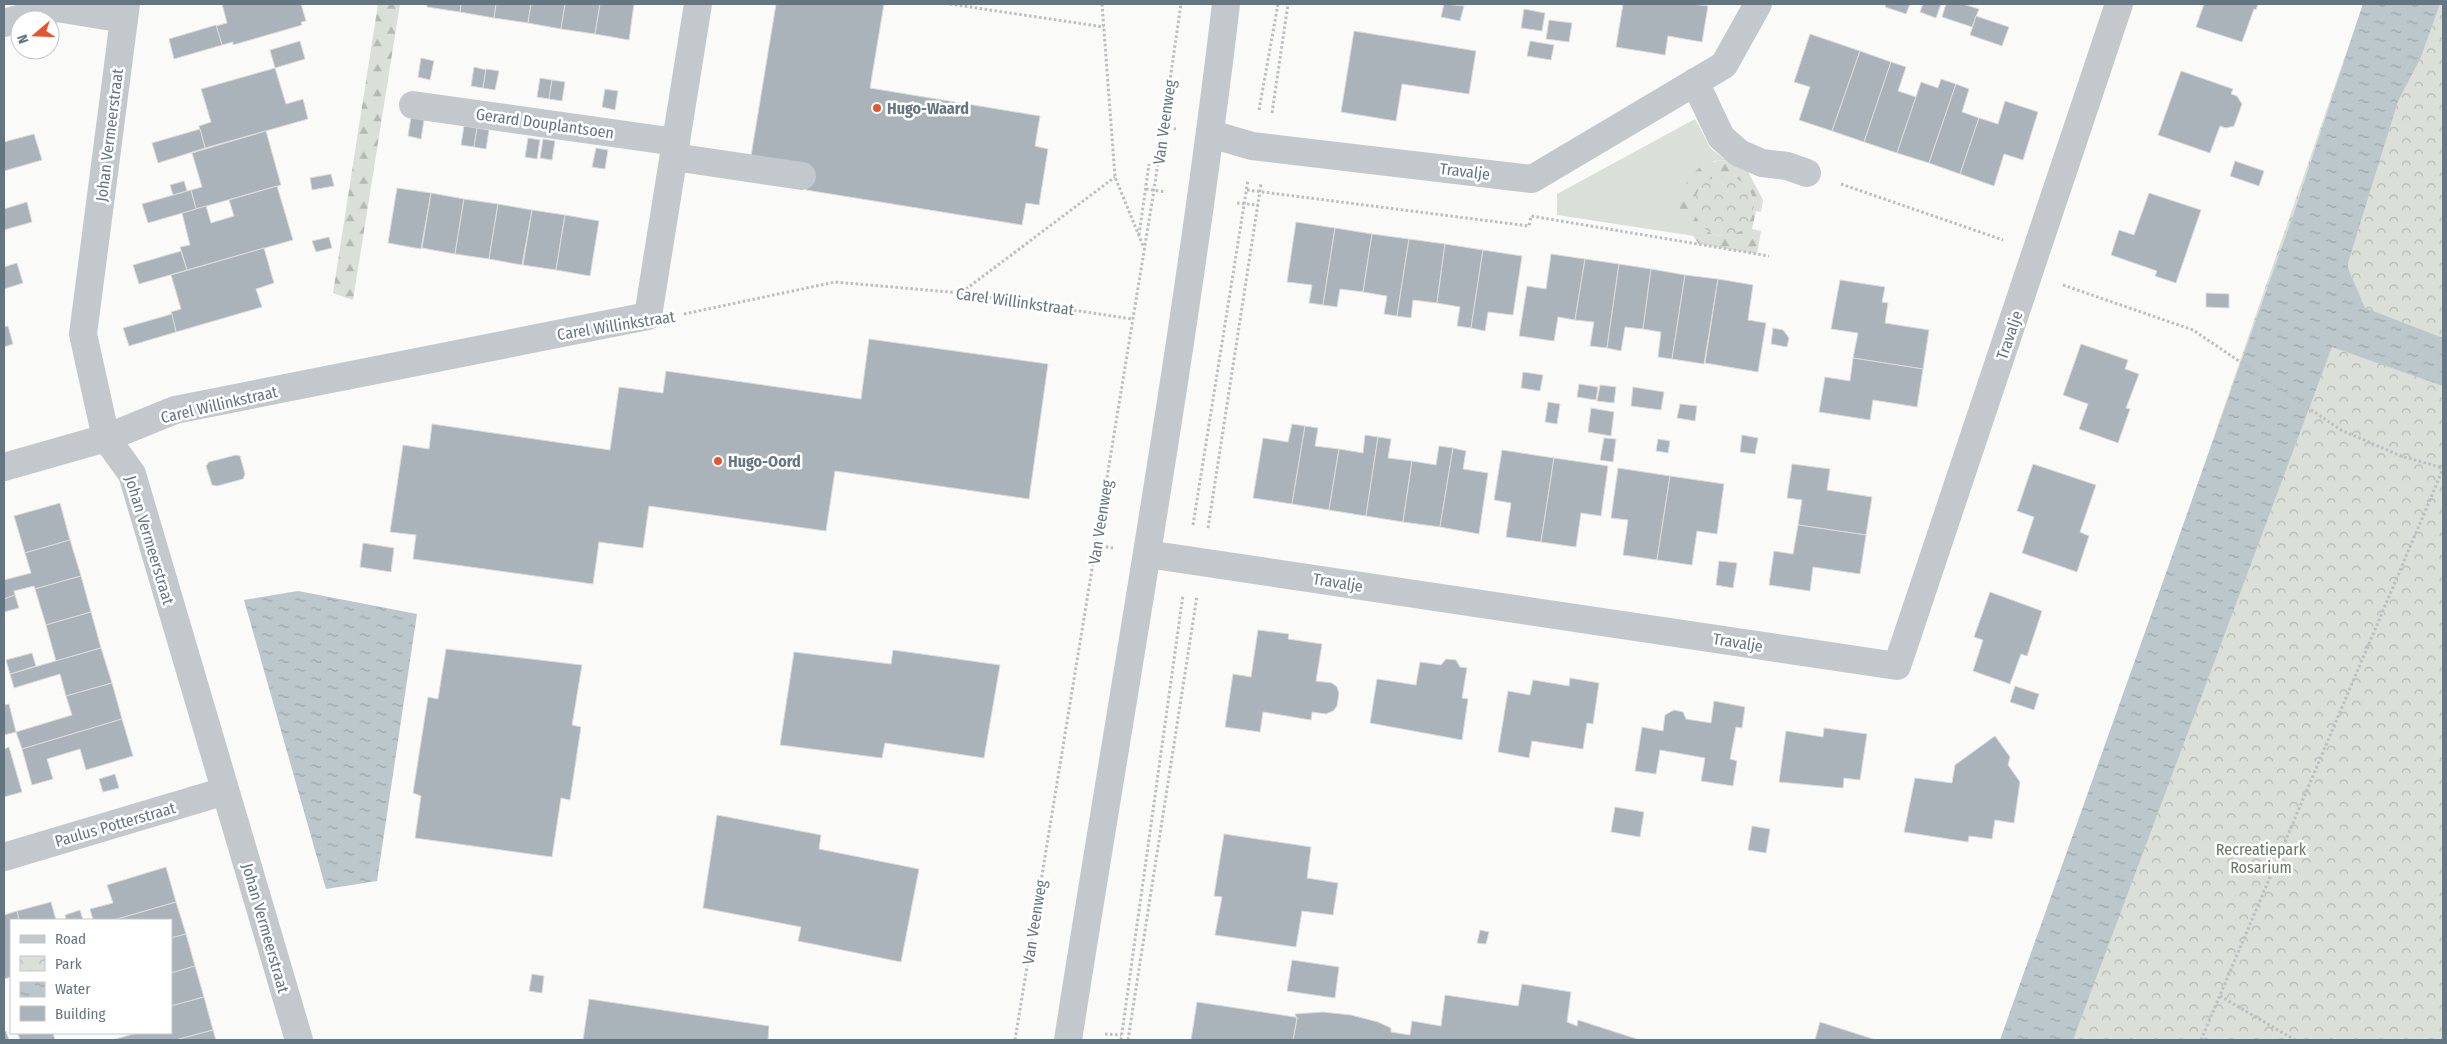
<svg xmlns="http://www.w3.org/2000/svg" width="2447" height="1044" font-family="'Fira Sans Condensed',sans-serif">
<defs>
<pattern id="forest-firs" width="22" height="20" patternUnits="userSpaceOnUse" patternTransform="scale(1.25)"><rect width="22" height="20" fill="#dadfd7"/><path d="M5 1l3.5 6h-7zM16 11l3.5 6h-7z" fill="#b4b9b4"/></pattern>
<pattern id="park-crowns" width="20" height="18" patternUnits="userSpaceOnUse" patternTransform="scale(1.25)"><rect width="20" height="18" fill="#dadfd7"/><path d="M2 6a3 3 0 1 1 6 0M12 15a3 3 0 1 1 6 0" fill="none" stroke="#b4b9b4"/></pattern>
<pattern id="water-ripples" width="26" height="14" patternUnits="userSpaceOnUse" patternTransform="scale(1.25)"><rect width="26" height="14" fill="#bbc7cb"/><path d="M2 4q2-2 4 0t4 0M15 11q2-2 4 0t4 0" fill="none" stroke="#9ca6aa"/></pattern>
</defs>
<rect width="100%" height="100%" fill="#fafaf8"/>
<!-- green -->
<polygon fill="#dadfd7" points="1695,119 1711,149 1726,160 1714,161 1683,220 1694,236 1557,215 1557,194"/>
<!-- forest -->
<g fill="url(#forest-firs)" fill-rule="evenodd">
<polygon points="378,4 400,4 353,300 333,293"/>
<path d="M1726,160L1744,164L1763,200L1761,212L1756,211L1752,229L1761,231L1757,254L1699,244C1694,237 1687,229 1683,221C1675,204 1684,179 1699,168C1707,162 1717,161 1726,160ZM1737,179C1784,210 1721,265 1696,217Z"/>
</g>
<!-- park -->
<g fill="url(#park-crowns)">
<polygon points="2363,4 2443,4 2443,1040 2006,1040"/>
<circle cx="1724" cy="206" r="30"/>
</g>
<!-- water -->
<g fill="url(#water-ripples)">
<polygon points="2363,4 2440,4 2420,59 2398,101 2347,266 2365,308 2443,338 2443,386 2332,347 2073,1040 2000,1040 2294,213"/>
<polygon points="298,591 417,614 377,881 326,889 244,600"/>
</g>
<!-- building -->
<g fill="#aab3b9" stroke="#dcdcda">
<polygon points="222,4 301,4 306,21 301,22 302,25 233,45 233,42 222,45 216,26 227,23"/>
<polygon points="427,4 461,4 460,12 427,7"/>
<polygon points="461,4 496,4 494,18 460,12"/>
<polygon points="496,4 531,4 528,23 494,18"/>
<polygon points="531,4 565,4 561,29 528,23"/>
<polygon points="565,4 600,4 595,34 561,29"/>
<polygon points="600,4 634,4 629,40 595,34"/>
<polygon points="776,4 884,4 870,88 1040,116 1035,146 1048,149 1039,205 1026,203 1022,225 806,190 809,166 751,156"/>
<polygon points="1444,4 1464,6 1460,21 1441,17"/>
<polygon points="1623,4 1691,4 1708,6 1702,42 1668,36 1665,55 1616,47"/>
<polygon points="1886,4 1910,4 1906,14 1885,7"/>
<polygon points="1923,4 1941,4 1936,18 1920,12"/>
<polygon points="1946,4 1963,4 1979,9 1972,27 1942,17"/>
<polygon points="2204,4 2258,4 2256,10 2254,9 2242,42 2196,27"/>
<polygon points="1524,9 1545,13 1542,31 1521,28"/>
<polygon points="1976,16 2009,27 2002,46 1970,35"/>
<polygon points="1549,20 1572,23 1569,42 1546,39"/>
<polygon points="216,25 222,45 174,59 169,39"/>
<polygon points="1354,31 1476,51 1469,94 1402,84 1396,121 1341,112"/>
<polygon points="1810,34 1860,51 1832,131 1799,120 1810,87 1794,82"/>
<polygon points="300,41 305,59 275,68 270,50"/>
<polygon points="1530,41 1554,45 1551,60 1527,56"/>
<polygon points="1860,51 1891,62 1864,142 1832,131"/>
<polygon points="421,58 434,61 430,80 418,77"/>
<polygon points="1891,62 1906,67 1898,91 1916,97 1897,153 1864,142"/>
<polygon points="474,67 486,70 483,88 471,86"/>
<polygon points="275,68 286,104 303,99 308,119 205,148 199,126 211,122 201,89"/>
<polygon points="486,69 499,71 495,90 483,88"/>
<polygon points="2181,71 2233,89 2231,94 2237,96 2242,104 2234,126 2226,128 2220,126 2210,153 2158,135"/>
<polygon points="540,78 552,80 549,99 537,97"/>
<polygon points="1941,79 1956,84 1929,163 1897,153 1921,82 1938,88"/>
<polygon points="552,80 565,82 562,101 549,99"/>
<polygon points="1956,84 1969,89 1962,112 1979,118 1960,174 1929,163"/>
<polygon points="605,89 618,91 615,110 602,107"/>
<polygon points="2005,101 2038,112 2023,160 2004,154 1994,186 1960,174 1979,118 1998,124"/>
<polygon points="411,117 424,120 421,139 408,136"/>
<polygon points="464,126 477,128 474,147 461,145"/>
<polygon points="477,128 489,130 486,149 474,147"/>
<polygon points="200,129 205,148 158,163 152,143"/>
<polygon points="266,131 281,185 196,209 191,190 202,187 192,153"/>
<polygon points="34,134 42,160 4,171 4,142"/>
<polygon points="528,138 540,140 537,159 525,157"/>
<polygon points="543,139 555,141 552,160 540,158"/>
<polygon points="596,148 608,150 605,169 592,167"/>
<polygon points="2235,161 2264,171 2259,186 2230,176"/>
<polygon points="331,174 334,186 312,190 310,178"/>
<polygon points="184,181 187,191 173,195 170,185"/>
<polygon points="277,186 293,240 187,270 180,247 190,245 182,213 206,206 211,223 234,216 229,200"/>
<polygon points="397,188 431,193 421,249 388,243"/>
<polygon points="191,190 196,209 148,223 142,204"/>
<polygon points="431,193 464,199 455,254 422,248"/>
<polygon points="2149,193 2201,210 2176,283 2155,276 2157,271 2111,255 2119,230 2134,235"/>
<polygon points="464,199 498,204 489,259 455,254"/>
<polygon points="27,202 32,222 4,230 4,209"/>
<polygon points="498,204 532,210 522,265 489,259"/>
<polygon points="532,210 565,215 556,270 523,265"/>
<polygon points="565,215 599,221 590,276 556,270"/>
<polygon points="1296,222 1335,228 1323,305 1309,303 1312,285 1287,282"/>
<polygon points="1335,228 1372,234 1363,292 1340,289 1337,307 1323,305"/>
<polygon points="1372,234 1409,239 1397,316 1384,314 1387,296 1363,292"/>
<polygon points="329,237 332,248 316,252 312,241"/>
<polygon points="1409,239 1445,244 1437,303 1413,300 1411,318 1397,316"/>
<polygon points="1445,244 1483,250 1471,328 1457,326 1460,307 1437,303"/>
<polygon points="264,248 274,283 256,289 262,307 176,332 171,312 181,309 171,275"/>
<polygon points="1483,250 1522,256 1513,315 1488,312 1485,331 1471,328"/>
<polygon points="181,251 187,270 139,284 133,265"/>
<polygon points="1551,254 1585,259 1575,320 1558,317 1554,341 1519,336 1527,286 1546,289"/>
<polygon points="1585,259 1619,264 1607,348 1590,346 1594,322 1575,320"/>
<polygon points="17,263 23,283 4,289 4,267"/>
<polygon points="1619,264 1651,269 1643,329 1625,327 1621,351 1607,348"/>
<polygon points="1651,269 1685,275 1672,359 1658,357 1661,332 1643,329"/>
<polygon points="1685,275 1718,279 1704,364 1672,359"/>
<polygon points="1718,279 1753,285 1748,320 1766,323 1758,372 1705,363"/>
<polygon points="1840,280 1885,287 1882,302 1888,303 1885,323 1929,330 1923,369 1853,358 1858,333 1831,329"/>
<polygon points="2206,293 2229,294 2229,308 2206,307"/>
<polygon points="172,314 176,332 129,346 123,328"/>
<polygon points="8,326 13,344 4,347 4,327"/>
<polygon points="1773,328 1783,330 1789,338 1787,347 1771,344"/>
<polygon points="869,339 1048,364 1029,499 835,471 826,531 649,506 643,548 599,542 593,584 413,559 416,535 390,532 403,445 429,449 432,424 610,450 619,387 663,393 666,371 861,399"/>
<polygon points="2081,344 2128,360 2125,369 2139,374 2126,408 2130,409 2118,443 2079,429 2088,404 2063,395"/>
<polygon points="1853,358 1923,369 1917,407 1873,400 1870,420 1819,412 1825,377 1850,381"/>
<polygon points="1523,372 1543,375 1540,391 1521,388"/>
<polygon points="1579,384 1598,387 1596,400 1577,397"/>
<polygon points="1600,385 1616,387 1614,403 1597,401"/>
<polygon points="1633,387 1664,392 1661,410 1631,406"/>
<polygon points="1548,402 1560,404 1557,424 1545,422"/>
<polygon points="1680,404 1697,406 1695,421 1677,418"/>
<polygon points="1591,408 1614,412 1611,436 1588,432"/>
<polygon points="1292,424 1305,426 1292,504 1253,498 1263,438 1288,442"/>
<polygon points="1305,426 1318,428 1315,446 1339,449 1329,510 1292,504"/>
<polygon points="1365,435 1378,437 1366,516 1329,510 1339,449 1363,453"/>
<polygon points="1742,435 1758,438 1755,454 1740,452"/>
<polygon points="1378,437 1391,439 1388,458 1412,461 1403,522 1366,516"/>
<polygon points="1604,438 1616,439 1613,462 1600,460"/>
<polygon points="1658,439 1670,441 1668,453 1656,451"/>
<polygon points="1439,446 1453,448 1440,527 1403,522 1412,461 1436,465"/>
<polygon points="1453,448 1466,451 1463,469 1488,473 1479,534 1440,527"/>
<polygon points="1502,450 1554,458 1541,542 1506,537 1511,503 1494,500"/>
<polygon points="236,455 240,456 245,474 243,479 217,486 212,485 206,466 209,462"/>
<polygon points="1554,458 1608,466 1601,516 1581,513 1576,547 1541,542"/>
<polygon points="1792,464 1830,469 1827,490 1872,497 1866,535 1798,525 1802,500 1787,498"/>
<polygon points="2033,464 2096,485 2080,532 2089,536 2077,572 2022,553 2034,517 2017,511"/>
<polygon points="1618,468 1670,476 1657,560 1623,555 1628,520 1611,518"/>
<polygon points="1670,476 1724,484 1717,534 1697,531 1692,565 1657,560"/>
<polygon points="60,503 70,540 25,553 14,516"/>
<polygon points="1798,525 1866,535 1860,574 1813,567 1810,591 1769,585 1774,551 1793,554"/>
<polygon points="70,540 81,576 35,589 34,586 14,591 15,595 4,599 4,580 31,573 25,553"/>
<polygon points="363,543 394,548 391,572 360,567"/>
<polygon points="1719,561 1737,563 1733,588 1716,585"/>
<polygon points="81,576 91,612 46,625 35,589"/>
<polygon points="1990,592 2042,611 2027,656 2021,654 2010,684 1973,671 1983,640 1974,637"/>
<polygon points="15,595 19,608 4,612 4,599"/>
<polygon points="91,612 101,648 56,661 46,625"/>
<polygon points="1258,630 1289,634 1288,639 1322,644 1316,681 1332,683 1337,687 1339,693 1337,706 1333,711 1326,714 1312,712 1311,720 1263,712 1260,732 1225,727 1233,674 1251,677"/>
<polygon points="101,648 112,683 66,696 60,674 14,688 10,674"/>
<polygon points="446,649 582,665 572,725 581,727 570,800 561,798 552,857 415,838 421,796 413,793 428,697 438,699"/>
<polygon points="893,650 1000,665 984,758 885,743 882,758 780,745 794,652 891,664"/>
<polygon points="32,653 36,666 10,674 6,660"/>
<polygon points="1446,659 1456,660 1460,667 1467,668 1462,698 1468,699 1462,740 1370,723 1377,679 1416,685 1420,662 1441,665"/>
<polygon points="1570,678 1599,683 1593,724 1587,723 1583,749 1532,741 1529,758 1498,752 1508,691 1530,695 1533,680 1569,686"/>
<polygon points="112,683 122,719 22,749 16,732 72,715 66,696"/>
<polygon points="2015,686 2039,694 2034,710 2010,702"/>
<polygon points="1714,701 1745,707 1742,728 1736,727 1730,759 1737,761 1733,786 1701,781 1705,758 1660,750 1656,774 1635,771 1642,727 1663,731 1665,715 1674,710 1683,712 1686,719 1711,723"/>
<polygon points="9,704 16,732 4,735 4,705"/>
<polygon points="122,719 133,756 86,770 80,749 47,759 53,779 32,785 22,749"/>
<polygon points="1824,728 1867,734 1860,780 1844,778 1843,788 1779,782 1786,731 1823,737"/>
<polygon points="1995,736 2010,757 2008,765 2020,782 2014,823 1995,820 1992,839 1969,836 1968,842 1904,832 1915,778 1952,783 1955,765"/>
<polygon points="9,747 22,792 4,797 4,749"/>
<polygon points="115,774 119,788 103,792 99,779"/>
<polygon points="1615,807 1644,812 1640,837 1611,832"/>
<polygon points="717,815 821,835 819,849 919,869 901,962 798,941 801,927 703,908"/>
<polygon points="1752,826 1770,829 1766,853 1748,850"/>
<polygon points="1224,834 1311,847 1307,878 1338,883 1333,915 1302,911 1296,947 1215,935 1222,897 1214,896"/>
<polygon points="166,867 176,902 114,920 93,920 90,909 113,903 107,885"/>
<polygon points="51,902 56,920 19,920 17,911"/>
<polygon points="176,902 186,934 171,938 171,920 114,920"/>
<polygon points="80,910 83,920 66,920 65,915"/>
<polygon points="17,911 19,920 11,920 11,977 4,979 4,915"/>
<polygon points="1480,930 1489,932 1486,944 1477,943"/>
<polygon points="186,934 195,966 171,973 171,938"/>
<polygon points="1292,960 1339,967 1335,998 1287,991"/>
<polygon points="195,966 204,997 171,1006 171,973"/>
<polygon points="532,974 544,976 542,993 529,991"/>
<polygon points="1522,984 1571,992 1567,1022 1577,1026 1578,1020 1640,1040 1293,1040 1297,1018 1295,1014 1323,1012 1351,1015 1378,1022 1391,1028 1391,1032 1410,1035 1412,1021 1441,1026 1445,995 1518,1006"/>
<polygon points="204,997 213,1030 176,1040 112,1040 137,1033 171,1033 171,1006"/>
<polygon points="589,999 769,1026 768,1040 583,1040"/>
<polygon points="1197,1002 1295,1017 1297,1018 1293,1040 1191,1040"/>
<polygon points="1820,1022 1876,1040 1815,1040"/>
<polygon points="213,1030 216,1040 176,1040"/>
<polygon points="6,1031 9,1040 4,1040 4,1032"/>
<polygon points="53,1033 55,1040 20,1040 18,1034"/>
</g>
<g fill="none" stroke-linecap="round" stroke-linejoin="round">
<!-- path -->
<g stroke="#bbbfc2" stroke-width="3" stroke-dasharray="2.5 2.5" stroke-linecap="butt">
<polyline points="950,4 1104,27"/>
<polyline points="1102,4 1115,177 1144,248"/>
<polyline points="1259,110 1278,4"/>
<polyline points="1272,113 1288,4"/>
<polyline points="1164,127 1176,129"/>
<polyline points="1841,184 2003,240"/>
<polyline points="1146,189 1166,192"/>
<polyline points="1247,190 1529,226 1531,216 1769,256"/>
<polyline points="1237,203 1258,205"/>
<polyline points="1139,235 1149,164"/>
<polyline points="2063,285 2193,330 2341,430 2401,456 2443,468"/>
<polyline points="962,292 1115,177"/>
<polyline points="684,314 835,282 961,293 1132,319"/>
<polyline points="1193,525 1248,180"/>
<polyline points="1208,528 1261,184"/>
<polyline points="1096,545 1113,548"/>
<polyline points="2220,996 2295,1040"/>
<polyline points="1105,1034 1121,1035"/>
<polyline points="1015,1040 1154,190 1181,4"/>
<polyline points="1121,1040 1183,595"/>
<polyline points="1128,1040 1197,596"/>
<polyline points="2201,1040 2443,469"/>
</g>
<!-- minor -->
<g stroke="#c3c8cc" stroke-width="28">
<polyline points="126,4 83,334 106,438 132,474 299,1040"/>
<polyline points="4,23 57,8 124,19"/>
<polyline points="1695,82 1721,137 1739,153 1762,163 1787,166 1807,173"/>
<polyline points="413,105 676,142"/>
<polyline points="1211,134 1252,146 1532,179 1724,65 1758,4"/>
<polyline points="674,157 802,176"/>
<polyline points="4,467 106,438 175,410 648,316 698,4"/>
<polyline points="1147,554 1897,666 2119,4"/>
<polyline points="4,857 225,791"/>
<path d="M1068,1040C1122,695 1185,351 1226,4"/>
</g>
</g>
<!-- markers -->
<g fill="#e4572e" stroke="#fff" stroke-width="2">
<circle cx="877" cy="108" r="5"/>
<circle cx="718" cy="461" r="5"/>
</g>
<g text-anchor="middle" stroke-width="5" stroke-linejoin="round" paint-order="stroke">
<!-- poi labels -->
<g font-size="16" font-weight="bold" fill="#657683" stroke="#fff" text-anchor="start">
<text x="887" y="114">Hugo-Waard</text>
<text x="728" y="467">Hugo-Oord</text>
</g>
<!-- street labels -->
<g font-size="16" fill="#657683" stroke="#fff">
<text transform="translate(1164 122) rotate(-82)" y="6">Van Veenweg</text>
<text transform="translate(545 123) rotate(8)" y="6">Gerard Douplantsoen</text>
<text transform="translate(109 135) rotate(-83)" y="6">Johan Vermeerstraat</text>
<text transform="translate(1465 171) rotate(7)" y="6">Travalje</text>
<text transform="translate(1015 301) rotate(8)" y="6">Carel Willinkstraat</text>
<text transform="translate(616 325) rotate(-9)" y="6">Carel Willinkstraat</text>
<text transform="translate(2009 335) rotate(-71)" y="6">Travalje</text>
<text transform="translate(219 404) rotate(-13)" y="6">Carel Willinkstraat</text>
<text transform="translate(1100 522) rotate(-81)" y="6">Van Veenweg</text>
<text transform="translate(150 540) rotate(73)" y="6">Johan Vermeerstraat</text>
<text transform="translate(1338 582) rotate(9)" y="6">Travalje</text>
<text transform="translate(1738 642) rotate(9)" y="6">Travalje</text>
<text transform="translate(115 824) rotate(-16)" y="6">Paulus Potterstraat</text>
<text transform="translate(1034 922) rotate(-81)" y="6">Van Veenweg</text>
<text transform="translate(266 928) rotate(74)" y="6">Johan Vermeerstraat</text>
</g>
<!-- park labels -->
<g font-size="16" fill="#687a64" stroke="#fff">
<text x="2261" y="855">Recreatiepark<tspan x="2261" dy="18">Rosarium</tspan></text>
</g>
</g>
<!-- border -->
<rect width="2447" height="1044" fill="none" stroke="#657683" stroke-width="10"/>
<!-- legend -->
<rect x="10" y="919" width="162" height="115" fill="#ffffff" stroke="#c1c8cd"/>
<rect x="20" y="935" width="25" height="8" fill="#c3c8cc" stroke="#c1c8cd"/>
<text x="55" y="944" font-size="15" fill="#657683">Road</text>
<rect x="20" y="956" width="25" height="15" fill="url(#park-crowns)" stroke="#c1c8cd"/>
<text x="55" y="969" font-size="15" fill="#657683">Park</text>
<rect x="20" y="982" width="25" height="15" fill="url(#water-ripples)" stroke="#c1c8cd"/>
<text x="55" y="994" font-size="15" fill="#657683">Water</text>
<rect x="20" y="1006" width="25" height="15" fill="#aab3b9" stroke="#c1c8cd"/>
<text x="55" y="1019" font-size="15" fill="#657683">Building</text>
<!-- north arrow -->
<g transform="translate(35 35) rotate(251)"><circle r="24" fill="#ffffff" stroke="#c1c8cd"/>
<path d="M0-4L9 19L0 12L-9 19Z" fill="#e4572e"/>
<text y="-8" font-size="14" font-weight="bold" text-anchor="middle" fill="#657683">N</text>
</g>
</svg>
